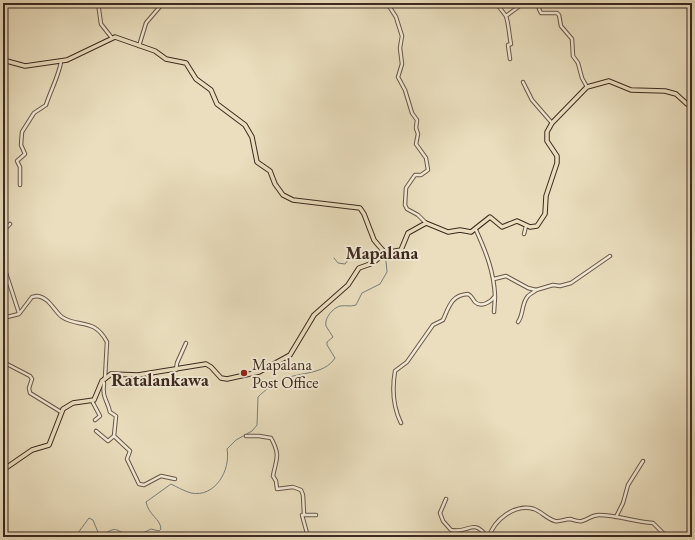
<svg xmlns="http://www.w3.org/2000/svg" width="695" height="540" font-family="'EB Garamond',serif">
<rect width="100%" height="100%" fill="#eadebe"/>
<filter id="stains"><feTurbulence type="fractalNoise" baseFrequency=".005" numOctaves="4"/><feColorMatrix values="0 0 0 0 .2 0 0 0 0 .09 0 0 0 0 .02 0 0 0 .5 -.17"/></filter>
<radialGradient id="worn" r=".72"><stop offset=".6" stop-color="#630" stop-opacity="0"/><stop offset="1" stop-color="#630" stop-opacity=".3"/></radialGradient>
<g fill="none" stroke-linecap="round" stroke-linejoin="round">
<!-- stream -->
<g stroke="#76807d" stroke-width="1">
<polyline points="334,258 338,263 345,264 352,255 371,260 377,257"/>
<polyline points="75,537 89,518 93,520 100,537"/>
<path d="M100,537C118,525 113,529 131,537"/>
<path d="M135,537L151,529L159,531L161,529C160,518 149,516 146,502L171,484C177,487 184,491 191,493C215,498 231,470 227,449L236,440L252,431L257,425L258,397C265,390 274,383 284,379C300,372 324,375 335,358L327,345V342L333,337C331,333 328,330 326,326C324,318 333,308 340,306C346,305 350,307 356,305L362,293L380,284L387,272L386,261L382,258"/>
</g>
<defs>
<g id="minor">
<polyline points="98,3 101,24 112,38"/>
<polyline points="387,3 396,17 402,36 400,48 402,64 398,77 405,90 412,113 417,120 416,128 418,134 416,144 426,158 428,170 421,175 415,175 406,188 405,205 407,209 418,215 426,223"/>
<polyline points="496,3 506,16 521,5"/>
<polyline points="542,3 539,9 541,13 557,13 559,15 561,26 572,39 573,56 578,63 582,78 587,87"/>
<path d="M506,16C509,25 509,35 511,44L508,45L510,59"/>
<polyline points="139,46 146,23 163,3"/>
<polyline points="523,82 532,100 552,123"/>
<path d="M20,185V167L17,161L25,154L21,145L22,132L34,113L46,105C50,92 60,73 61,61"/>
<polyline points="3,231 10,224"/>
<polyline points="524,234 526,226"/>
<polyline points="3,264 19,313"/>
<polyline points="494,279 506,276 528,288 536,290 553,285 560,286 571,283 610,256"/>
<polyline points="494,312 495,297"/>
<path d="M3,318L19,314L32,297L37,296C49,297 54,311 62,317C78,328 94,317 107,342L105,378"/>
<path d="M518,322C524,314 521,304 528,296C530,294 534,292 536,290"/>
<polyline points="3,362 30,376 32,379 29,388 30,393 61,412"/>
<polyline points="176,370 177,363 186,343"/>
<path d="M102,381L104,383C102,398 107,399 110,412L116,416L114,436L130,451L127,459L139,484L144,485L161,476L175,479"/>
<polyline points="92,401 100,416 95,420"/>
<path d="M401,423C393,407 392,389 395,371L407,362L433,325L443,320C449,307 451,295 468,294C472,296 472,298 475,302C481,308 491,302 495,296C494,272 486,252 476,230"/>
<polyline points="96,431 108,441 114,436"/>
<path d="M246,436H259L271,438C281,456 276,459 273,476L276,481L277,489L293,487L301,490L303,495L304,514"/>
<path d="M446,499L440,513L443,521L451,530C469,534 473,517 487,537"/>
<polyline points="616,517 623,503 628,485 643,461"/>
<polyline points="308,537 302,515 316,515"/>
<path d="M489,537C494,520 515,503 534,509C542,512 547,519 555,521C560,522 565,519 570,519C574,520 578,522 582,521C589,519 592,515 599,515C618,515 634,522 653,523L667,537"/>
</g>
<g id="major">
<polyline points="3,60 25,66 67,60 115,37 155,51 166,59 186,63 196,79 211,90 217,104 245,125 252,137 257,162 270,171 275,184 283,195 293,200 360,208 364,214 374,240 385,253"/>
<polyline points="3,470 32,450 49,445 63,409 73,403 94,400 102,381 111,374 138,375 206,364 211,367 221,378 227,379 259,372 290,355 314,315 348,285 359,268 373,263 385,253 401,250 408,233 426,223 448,232 460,230 471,232 490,217 502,227 517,221 530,227 537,226 545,214 546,196 557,163 557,156 547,141 547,132 552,123 587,87 609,81 631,90 665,91 676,94 687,104 692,106"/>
</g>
</defs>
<!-- minor casing -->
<use href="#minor" stroke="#695648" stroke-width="4.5"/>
<!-- major casing -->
<use href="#major" stroke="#3e2920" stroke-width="5.5"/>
<!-- minor -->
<use href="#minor" stroke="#f1ead5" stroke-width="2.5"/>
<!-- major -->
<use href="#major" stroke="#eadebe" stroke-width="3.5"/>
</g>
<!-- markers -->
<circle fill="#8f2418" stroke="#f1ead5" stroke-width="1.5" cx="244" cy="373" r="4"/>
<g text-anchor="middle" stroke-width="4" stroke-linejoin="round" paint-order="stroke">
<!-- poi labels -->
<g font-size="16" fill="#3e2920" stroke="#f1ead5" text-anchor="start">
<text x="252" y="370">Mapalana<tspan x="252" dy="18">Post Office</tspan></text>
</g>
<!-- quarter labels -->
<g font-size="18" font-weight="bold" fill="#3e2920" stroke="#f1ead5">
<text x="382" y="259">Mapalana</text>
<text x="160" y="386">Ratalankawa</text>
</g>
</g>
<!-- margin -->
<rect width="695" height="540" fill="none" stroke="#eadebe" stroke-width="16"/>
<rect x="4" y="4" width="687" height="532" fill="none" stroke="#3e2920" stroke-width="2"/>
<rect x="8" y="8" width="679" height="524" fill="none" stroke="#3e2920"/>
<rect width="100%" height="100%" filter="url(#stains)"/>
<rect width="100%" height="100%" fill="url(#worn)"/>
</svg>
